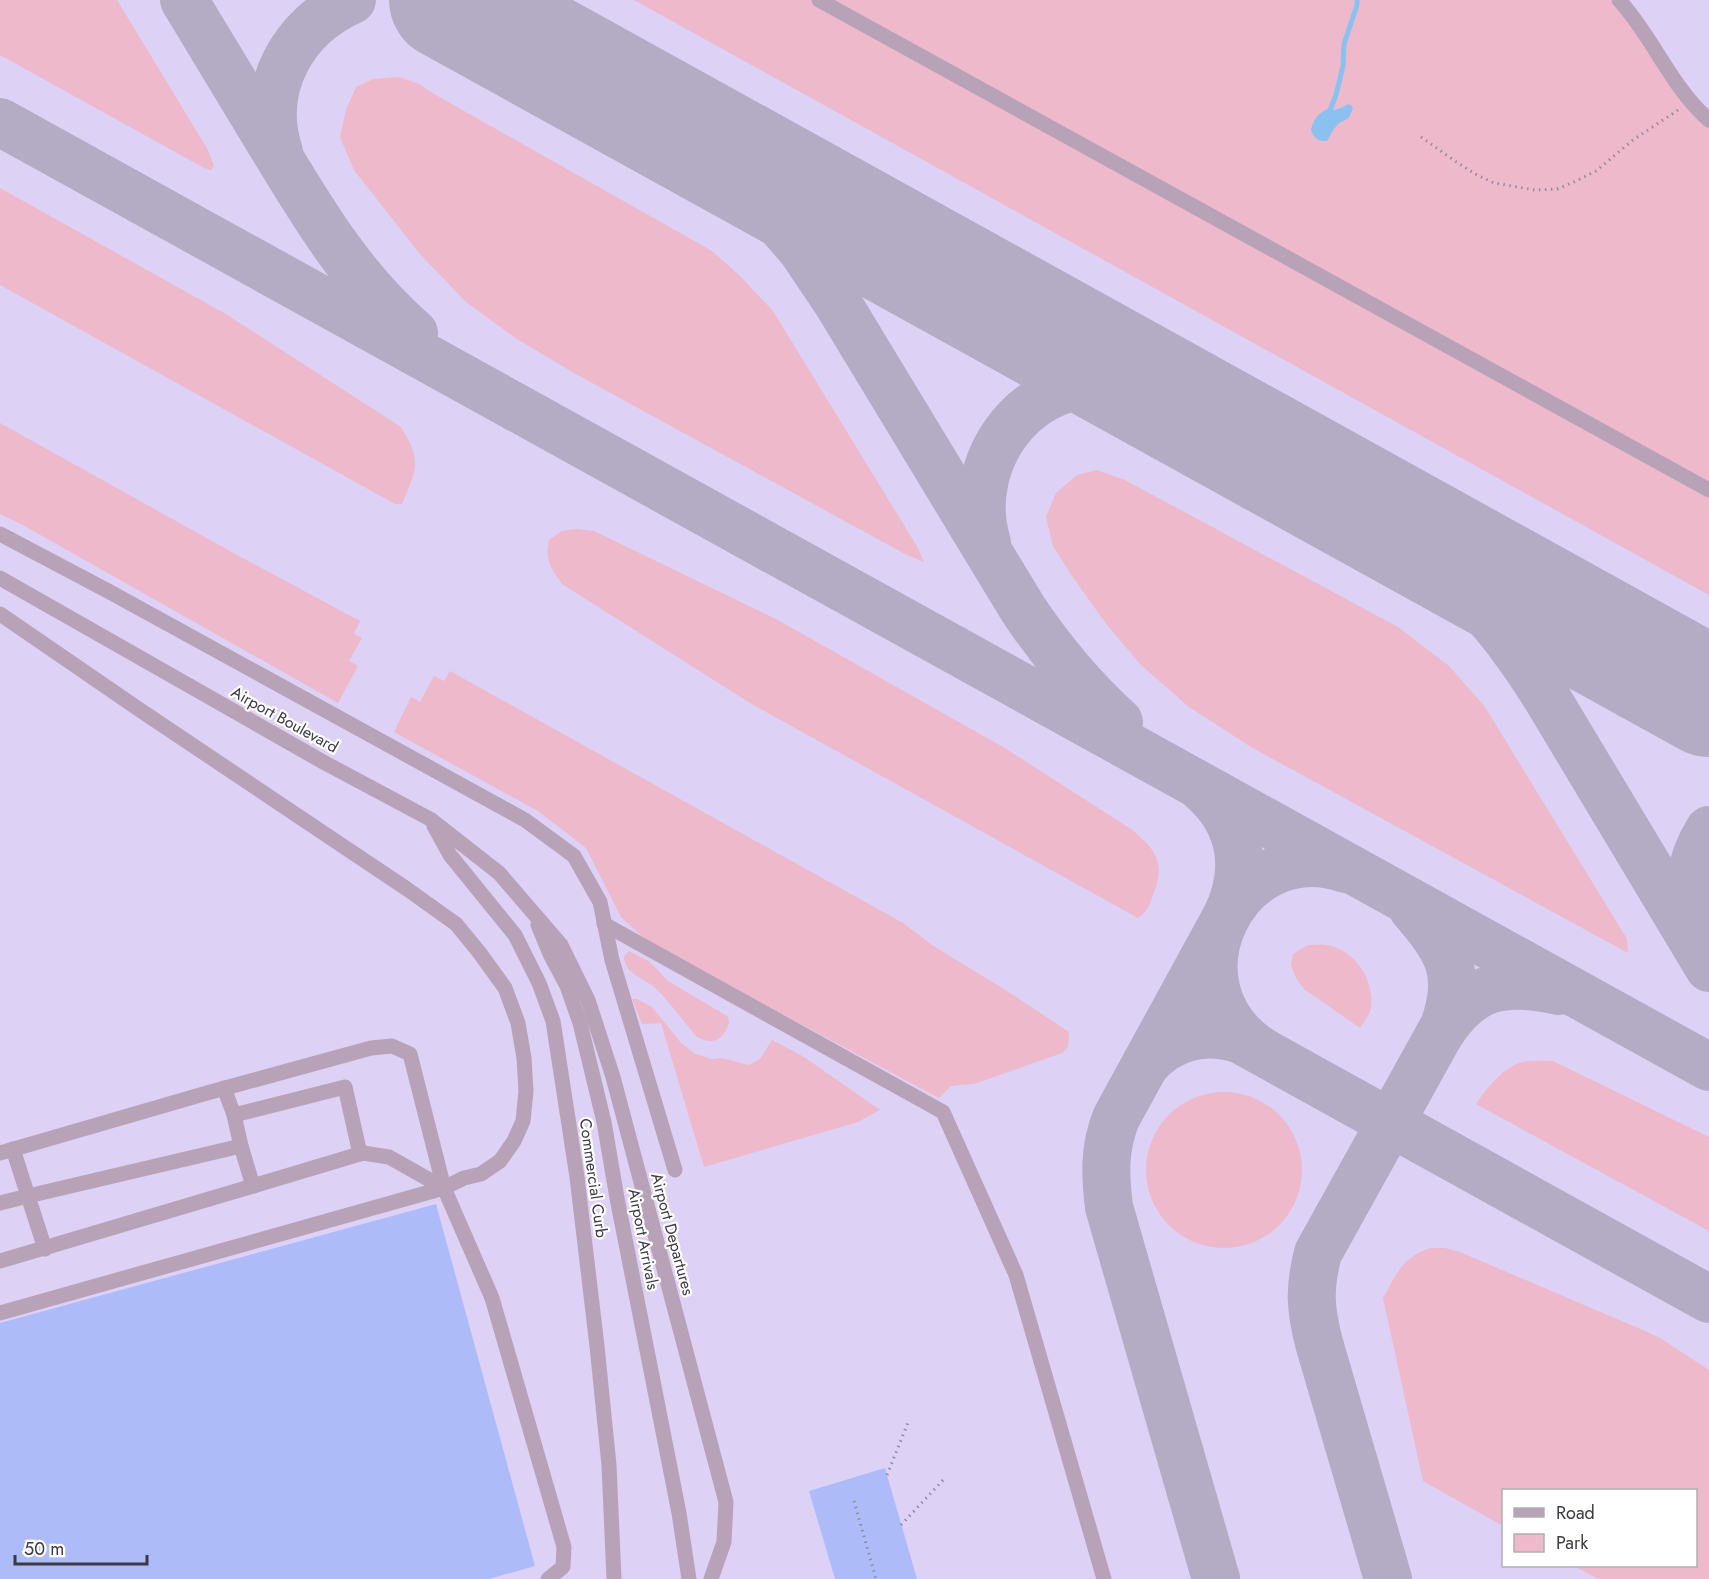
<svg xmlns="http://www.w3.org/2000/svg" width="1709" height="1579" font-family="Jost,sans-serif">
<rect width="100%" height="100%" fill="#eadfff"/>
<!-- built -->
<path fill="#ddd1f6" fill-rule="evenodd" d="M0,0H1709V1579H0ZM1504,1490H1696V1566H1504Z"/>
<!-- green -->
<g fill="#edb9cb" fill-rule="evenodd">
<polygon points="0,0 117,0 208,150 214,166 211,170 204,168 0,55"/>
<polygon points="634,0 810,0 1709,495 1709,595"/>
<path d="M829,0H1611L1620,9L1702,122L1709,127V484ZM1348,104L1353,109L1348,119C1343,120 1338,122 1335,126C1329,133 1327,147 1314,137L1325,111L1343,107Z"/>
<polygon points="399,77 419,84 434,94 712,251 740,276 773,311 918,548 924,562 905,554 574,373 517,339 466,302 419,253 354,170 340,137 346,110 356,87 373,79"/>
<path d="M0,188L224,313L401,427C422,461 417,468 402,504H395L0,285Z"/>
<polygon points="0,423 237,555 360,621 354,634 362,638 349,661 358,666 338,703 21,524 0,514"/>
<polygon points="1097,470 1125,480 1398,627 1449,666 1485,707 1627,939 1628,953 1251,747 1189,707 1141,665 1107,625 1072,576 1053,546 1046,517 1056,493 1077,475"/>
<path d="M576,529L594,531L776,619L1003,747L1131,829C1156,850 1166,862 1153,895C1149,906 1148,911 1138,918L750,703L562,584C550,567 545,561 549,540L562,531Z"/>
<polygon points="450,671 903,923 932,945 1007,991 1069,1032 1068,1047 1062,1053 974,1084 951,1086 939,1098 651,944 621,917 586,848 538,811 394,732 411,697 420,702 434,676 444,681"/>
<path d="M1308,945C1314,945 1321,944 1327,945C1355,950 1375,980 1371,1008C1370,1014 1364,1022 1360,1028L1304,989L1296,978L1291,965L1293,954Z"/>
<path d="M629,951L650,962L668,981L727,1016C730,1022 729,1024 726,1030C720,1042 710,1044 697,1037C684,1022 667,998 653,986C642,978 624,972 624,957Z"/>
<polygon points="632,999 637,999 652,1007 681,1043 695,1054 712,1059 722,1058 749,1065 760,1059 772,1040 804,1057 880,1110 858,1122 704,1167 661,1023 642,1024"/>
<path d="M1553,1061L1709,1137V1231L1476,1104C1487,1088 1503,1067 1523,1062C1532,1060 1544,1061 1553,1061Z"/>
<circle cx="1224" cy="1170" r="78"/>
<path d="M1431,1248H1445L1460,1252L1645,1331L1660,1338L1709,1370V1579H1598L1574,1566H1696V1490H1504L1503,1526L1423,1481L1383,1298C1396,1275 1403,1256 1431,1248Z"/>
</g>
<!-- water -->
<path fill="#8bc1f0" d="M1348,104L1351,105L1353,109L1348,119C1335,123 1334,130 1327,141C1317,141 1314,139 1311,129C1320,102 1330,116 1348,104Z"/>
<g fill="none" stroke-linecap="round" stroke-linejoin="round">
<!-- stream -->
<polyline stroke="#8bc1f0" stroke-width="5" points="1324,114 1330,110 1336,95 1343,66 1344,44 1357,5 1357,0"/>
<!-- taxiway -->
<g stroke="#b4acc5" stroke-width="48">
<path d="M184,0C213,48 242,96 271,144C314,215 351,278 414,333"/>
<polyline points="434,0 586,76"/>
<path d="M594,80L701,152L770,213L802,250L837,302L1023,609C1051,651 1082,688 1119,722"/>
<polyline points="0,122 1709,1067"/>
<path d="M279,152C258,88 293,26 352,0"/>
<path d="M1284,462C1318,484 1355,505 1388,528C1437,563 1485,606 1519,656C1529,669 1538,684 1547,698L1709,968"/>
<path d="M987,543C964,467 1019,382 1102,384C1142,385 1178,407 1213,423"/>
<path d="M1204,790C1242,824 1249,871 1226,917L1116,1118C1104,1149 1105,1174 1109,1207L1216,1579"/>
<path d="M1694,937C1683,900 1689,862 1709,830"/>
<path d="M1439,1035C1471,984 1504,979 1559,991"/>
<path d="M1260,1050C1161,985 1235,831 1346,869"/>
<path d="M1145,1065C1170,1036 1205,1028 1241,1040L1709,1299"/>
<path d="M1388,1579L1319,1343C1310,1308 1309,1288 1318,1253L1444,1026C1463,972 1448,950 1413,909"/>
</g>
<!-- runway -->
<polyline stroke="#b4acc5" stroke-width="120" points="449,0 1709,697"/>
</g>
<!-- building -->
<g fill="#adbcf9">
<polygon points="436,1204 535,1566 489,1579 0,1579 0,1323"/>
<polygon points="885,1468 917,1579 835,1579 809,1491"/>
</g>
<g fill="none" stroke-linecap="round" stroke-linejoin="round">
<!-- path -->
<g stroke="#948ca2" stroke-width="3" stroke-dasharray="1.5 4.5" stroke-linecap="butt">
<polyline points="1421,137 1455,161 1475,174 1494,183 1535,190 1557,189 1574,182 1596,171 1633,140 1678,110"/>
<polyline points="887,1475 909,1420"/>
<polyline points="854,1501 876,1579"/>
<polyline points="901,1525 945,1478"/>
</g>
<!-- minor -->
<g stroke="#b8a2b7" stroke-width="15">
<polyline points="819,0 1709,490"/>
<path d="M1619,0C1653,37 1671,87 1709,120"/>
<polyline points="0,534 108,591 525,820 574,856 600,902 612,960 675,1170"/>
<polyline points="0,578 325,763 430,819 499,873 561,945 588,1000 613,1077 726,1502 724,1542 711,1579"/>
<polyline points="0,614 140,710 407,889 456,924 479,952 505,988 518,1023 524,1058 526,1091 523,1121 514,1141 500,1161 481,1174 464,1178 444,1188 0,1313"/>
<polyline points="434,826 450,855 515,935 539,983 553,1021 577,1177 597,1346 609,1465 614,1579"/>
<polyline points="604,924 943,1112 1016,1275 1104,1579"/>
<polyline points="538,925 550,954 567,986 580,1023 604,1122 617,1198 679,1513 689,1579"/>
<polyline points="224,1088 234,1115 241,1146"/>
<polyline points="234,1115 345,1087 360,1154"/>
<polyline points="13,1149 28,1196 241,1146 253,1186 363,1153 389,1157 444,1188"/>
<polyline points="0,1153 207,1093 371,1048 392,1046 410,1054 444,1188 492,1298 564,1547 563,1567 548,1579"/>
<polyline points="0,1203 28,1196 45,1249"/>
<polyline points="0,1261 253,1186"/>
</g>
</g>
<g text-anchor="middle" stroke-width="4.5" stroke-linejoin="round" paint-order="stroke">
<!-- street labels -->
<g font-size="16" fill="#3c3844" stroke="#fff">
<text transform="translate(285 719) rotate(29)" y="6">Airport Boulevard</text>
<text transform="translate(594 1178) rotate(82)" y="6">Commercial Curb</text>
<text transform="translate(673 1234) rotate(75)" y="6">Airport Departures</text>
<text transform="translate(644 1239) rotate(79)" y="6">Airport Arrivals</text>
</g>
</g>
<!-- legend -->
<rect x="1502" y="1489" width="195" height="78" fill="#ffffff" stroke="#b1afb4" stroke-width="1.5"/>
<rect x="1514" y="1508" width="30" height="9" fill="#b8a2b7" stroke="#b1afb4" stroke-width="1.5"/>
<text x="1556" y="1519" font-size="18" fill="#3c3844">Road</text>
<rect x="1514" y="1534" width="30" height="18" fill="#edb9cb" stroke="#b1afb4" stroke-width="1.5"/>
<text x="1556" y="1549" font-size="18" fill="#3c3844">Park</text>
<!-- scale -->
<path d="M15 1555v9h132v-9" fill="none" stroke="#3c3844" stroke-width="3"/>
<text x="24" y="1555" font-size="18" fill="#3c3844" stroke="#ffffff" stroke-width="4.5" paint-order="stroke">50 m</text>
</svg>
